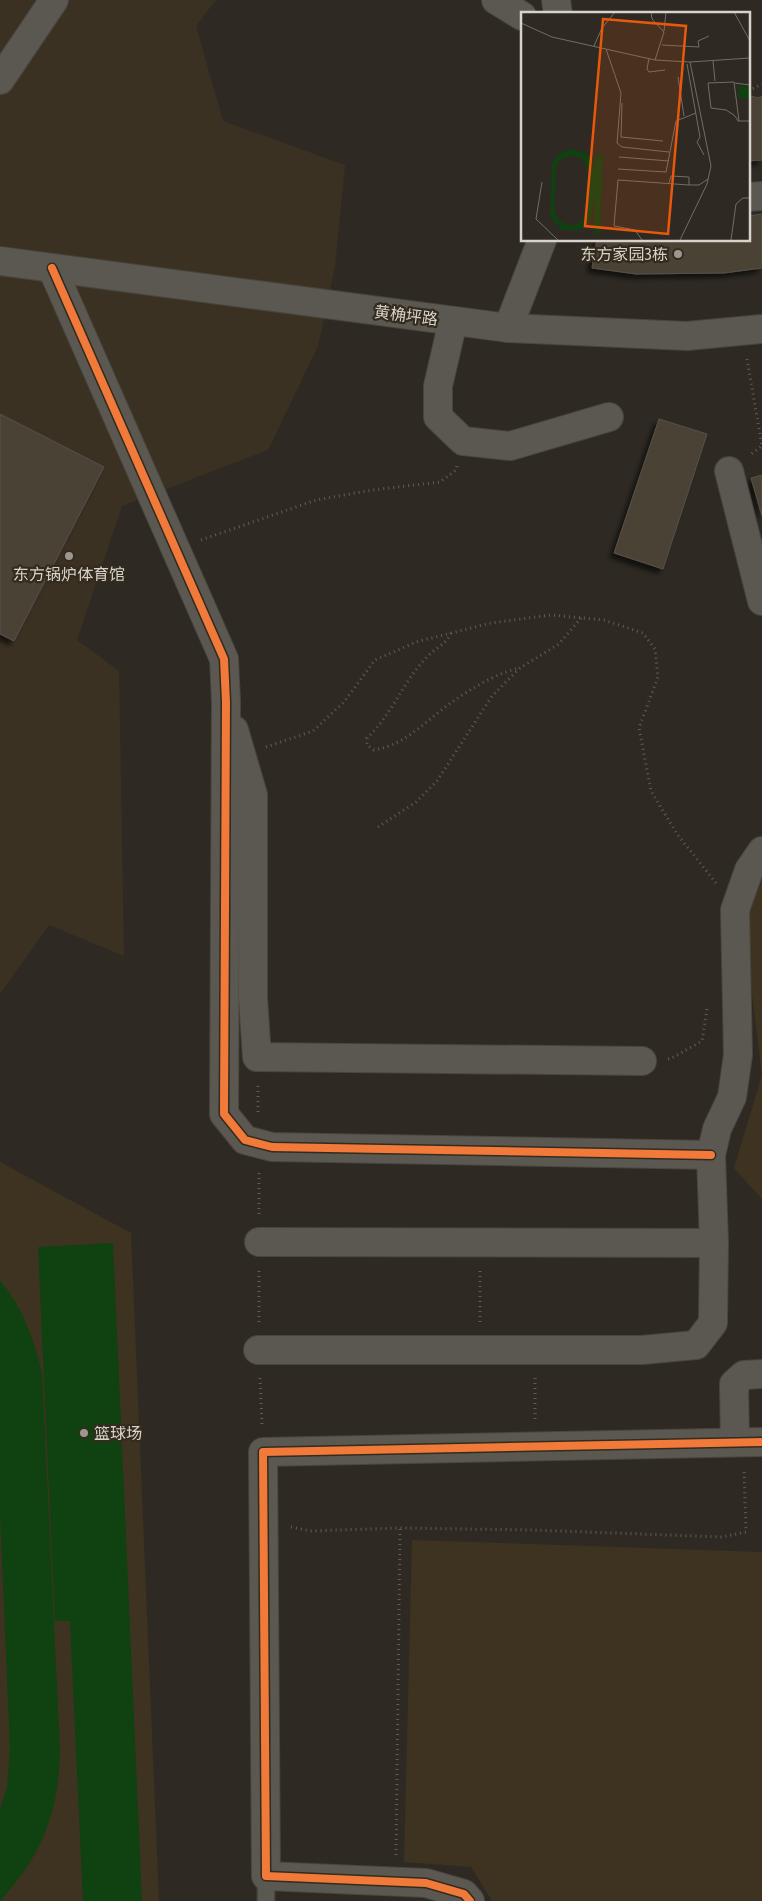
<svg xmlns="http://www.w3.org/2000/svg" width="762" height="1901" font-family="'Asap Condensed','Noto Sans SC',sans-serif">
<defs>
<filter id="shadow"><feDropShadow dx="-4.5" dy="4.5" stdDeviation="2.5" flood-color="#0009"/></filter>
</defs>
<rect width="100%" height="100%" fill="#2e2a23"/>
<!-- industrial -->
<polygon fill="#3b3123" points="0,0 216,0 196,26 223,121 345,165 335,266 318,346 268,450 122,506 77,640 119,671 124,956 49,925 0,994"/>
<!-- built -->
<g fill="#3d3320">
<polygon points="762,881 762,1199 734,1168 762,1075 743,921"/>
<polygon points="0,1162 131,1233 159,1901 0,1901"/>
<polygon points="412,1540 762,1552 762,1901 492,1901 471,1867 404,1862"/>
</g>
<!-- green -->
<g fill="#0f4111">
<polygon points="113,1243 142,1901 83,1901 70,1621 55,1621 38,1247"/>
<path d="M0,1281C23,1307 34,1340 42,1373L60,1750C59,1813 42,1855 0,1901V1809L7,1788L10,1748L0,1513Z"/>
</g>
<!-- building -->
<g fill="#494236" stroke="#56514b" filter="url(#shadow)">
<polygon points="748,95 758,98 762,96 762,160 748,161"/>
<polygon points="762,214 762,268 724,273 636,274 592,268 597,240 748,240 748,216"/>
<polygon points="0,414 104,467 14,641 0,634"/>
<polygon points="659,419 707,434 663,569 614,553"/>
<polygon points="762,475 762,516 751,478"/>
</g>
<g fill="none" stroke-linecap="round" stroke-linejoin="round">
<defs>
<polyline id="lane" points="266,1901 266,1876"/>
<g id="street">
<polyline points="496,0 522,16"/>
<polyline points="556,0 558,14"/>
<polyline points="0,80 54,0"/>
<polyline points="748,197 762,196"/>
<polyline points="0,261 508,328 687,336 762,329"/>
<polyline points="52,268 224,659 226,702 224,1114 245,1140 272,1147 711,1155"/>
<polyline points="453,321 438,386 438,417 463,441 510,446 609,417"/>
<polyline points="508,328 542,240"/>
<polyline points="729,471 762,601"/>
<polyline points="234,730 253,795 253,998 257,1057 642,1061"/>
<polyline points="259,1242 714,1243"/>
<polyline points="258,1350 642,1350 696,1345 713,1323 714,1243 711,1155 717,1129 732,1097 738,1055 735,910 749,870 762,851"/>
<polyline points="735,1442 734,1384 744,1375 762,1374"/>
<polyline points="470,1901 464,1894 426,1883 266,1876 263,1452 762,1442"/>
</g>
</defs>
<!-- lane casing -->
<use href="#lane" stroke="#48453e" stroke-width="19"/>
<!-- street casing -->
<use href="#street" stroke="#48453e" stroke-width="30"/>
<!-- path -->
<g stroke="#605d58" stroke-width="3" stroke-dasharray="1 4" stroke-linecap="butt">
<polyline points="748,88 752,89 762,84"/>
<polyline points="747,359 762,446 751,454"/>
<polyline points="201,540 316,500 372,490 440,482 456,470 457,466"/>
<path d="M451,633C446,645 435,648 427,657C403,681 392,715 367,738V745L374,750C407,745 428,718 455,700C472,688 499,672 520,668"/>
<polyline points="266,747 313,731 344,702 375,660 416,642 491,623 551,615 604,620 643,633 655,649 658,677 639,728 651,791 677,834 716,883"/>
<polyline points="378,827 416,802 437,781 492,696 520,668 559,644 581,618"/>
<polyline points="668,1059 672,1058 702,1041 707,1009"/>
<polyline points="258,1086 258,1112"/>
<polyline points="259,1173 259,1214"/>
<polyline points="259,1322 259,1271"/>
<polyline points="480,1322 480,1271"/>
<polyline points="260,1378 262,1424"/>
<polyline points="535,1378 535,1420"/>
<polyline points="291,1527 310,1531 400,1528 532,1530 722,1537 746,1532 744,1470"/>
<polyline points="396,1855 400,1528"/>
</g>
<!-- lane -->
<use href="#lane" stroke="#5b5852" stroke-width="16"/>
<!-- street -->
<use href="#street" stroke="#5b5852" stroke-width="28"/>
<defs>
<g id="cycleway">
<polyline points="52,268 224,659 226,702 224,1114 245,1140 272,1147 711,1155"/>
<polyline points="470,1901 464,1894 426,1883 266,1876 263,1452 762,1442"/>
</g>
</defs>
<!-- cycleway casing -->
<use href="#cycleway" stroke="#332b1e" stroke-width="11"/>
<!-- cycleway -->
<use href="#cycleway" stroke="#f17a3a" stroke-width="8"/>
</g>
<!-- markers -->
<g fill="#9c9890" stroke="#332b1e" stroke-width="2">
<circle cx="678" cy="254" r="5"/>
<circle cx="69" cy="556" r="5"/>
<circle cx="84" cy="1433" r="5"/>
</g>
<g text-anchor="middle" stroke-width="4.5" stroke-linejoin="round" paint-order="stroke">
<!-- poi labels -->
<g font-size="16" fill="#d8d3ca" stroke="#332b1e" text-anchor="end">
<text x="668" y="260">东方家园3栋</text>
<text x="69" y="580" text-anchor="middle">东方锅炉体育馆</text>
<text x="94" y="1439" text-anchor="start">篮球场</text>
</g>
<!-- street labels -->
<g font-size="16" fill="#d8d3ca" stroke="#332b1e">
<text transform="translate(406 315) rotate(7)" y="6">黄桷坪路</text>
</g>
</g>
<!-- overview -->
<g transform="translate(521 12)">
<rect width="229" height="229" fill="#2e2a23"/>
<path d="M217,74L229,75V86L218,87ZM52,137L66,142L73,155L74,143L82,144L79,222L73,221L74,184L70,207L58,218H41L29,205L31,152L40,140ZM49,143L61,146L68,159L66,202L60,210L50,214L37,208L33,197L35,155L39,148Z" fill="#0f4111" fill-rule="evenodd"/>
<path fill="none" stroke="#726e66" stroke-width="1" d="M130,0L131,7L143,20L134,48M213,0L229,29M0,11L31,25L134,48L169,50L229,46M143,19L145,0M141,33L178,35L177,29L188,24M73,34L81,16L94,0M85,37L100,81L96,131L101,135L148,140M128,46L126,57L128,60L144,58M192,49L194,69M166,52L179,125L176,130L183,143M157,65L163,104M214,71L229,73M101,91L100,125L142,129M218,109L213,70L187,71L190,96L205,98L213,103L216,107L217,109H229M98,145L148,149M97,157L145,160L155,109L175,101M21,170L15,207L37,228M148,171L150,164L168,165V173M121,228L114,218L93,214L97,168L168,173H178L187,167M159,228L186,172L190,154L169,50M210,228L215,192L222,186H229"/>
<path fill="#e8590c" fill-opacity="0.15" stroke="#e8590c" stroke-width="2.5" d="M82,7L165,14L147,222L64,214Z"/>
<rect width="229" height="229" fill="none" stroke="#d8d3ca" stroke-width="2.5"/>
</g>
</svg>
